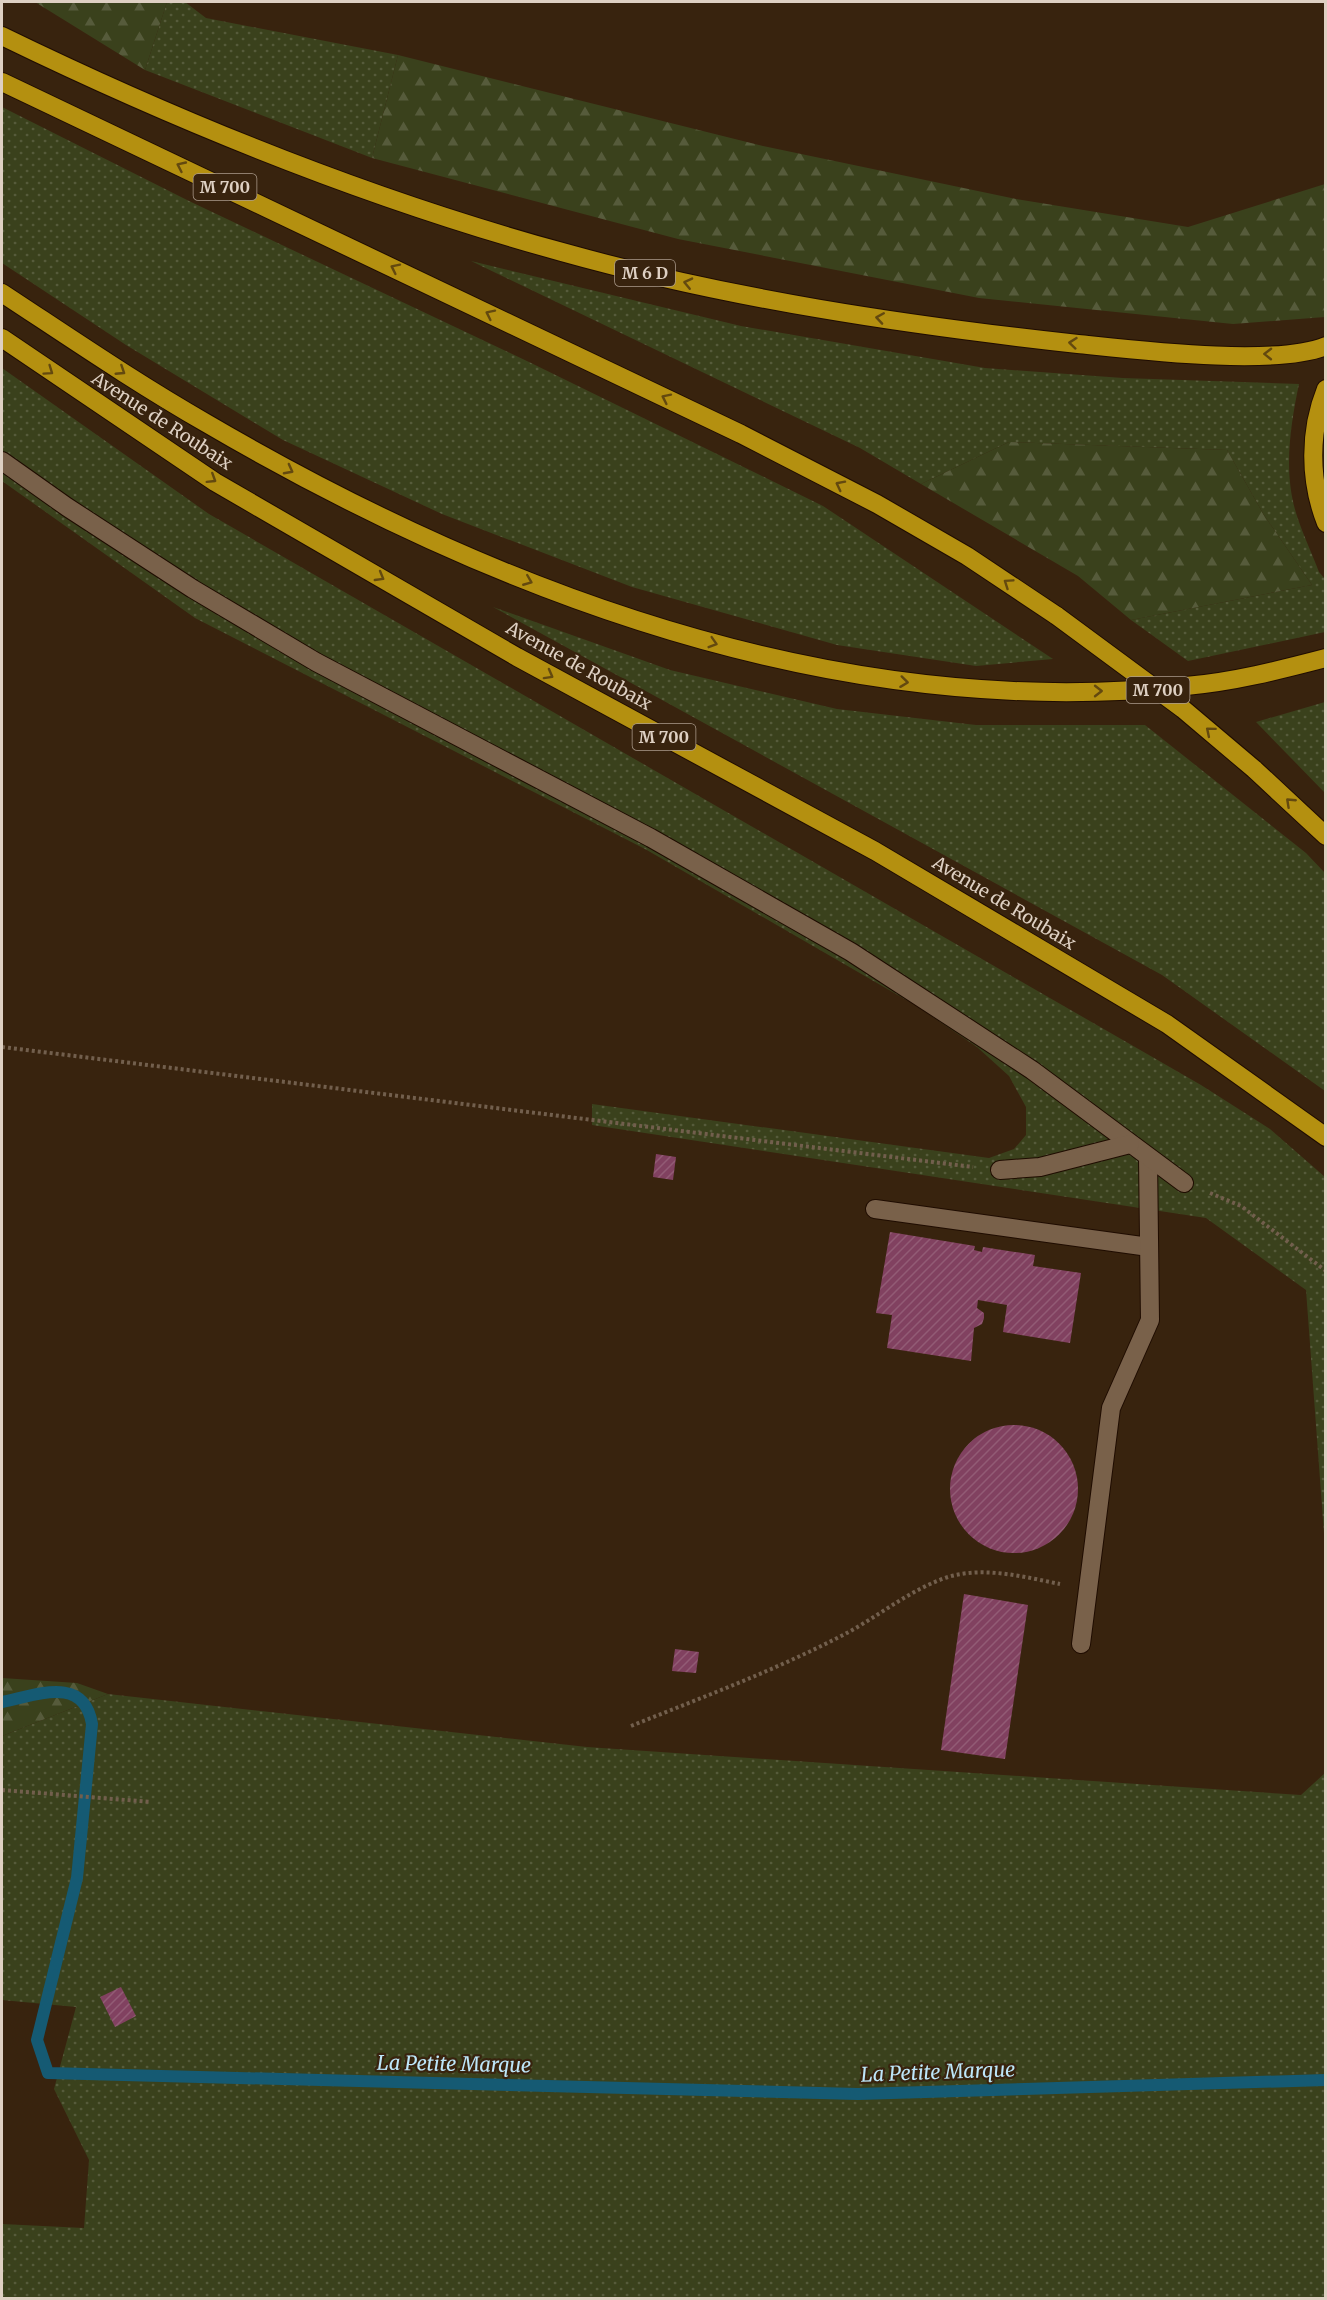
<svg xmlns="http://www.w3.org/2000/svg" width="1327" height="2300" font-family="Merriweather,serif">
<defs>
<pattern id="grass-dots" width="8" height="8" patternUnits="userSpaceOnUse" patternTransform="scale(1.5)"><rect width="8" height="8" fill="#3a411c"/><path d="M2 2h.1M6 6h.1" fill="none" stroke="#565b3b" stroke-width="1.8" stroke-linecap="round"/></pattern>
<pattern id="forest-firs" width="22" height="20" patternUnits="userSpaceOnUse" patternTransform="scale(1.5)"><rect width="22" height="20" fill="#3a411c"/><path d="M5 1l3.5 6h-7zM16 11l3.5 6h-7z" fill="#565b3b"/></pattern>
<pattern id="building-hatch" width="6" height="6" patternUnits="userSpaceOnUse" patternTransform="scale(1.5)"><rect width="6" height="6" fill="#814160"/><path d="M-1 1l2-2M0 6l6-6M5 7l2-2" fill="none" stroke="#925b75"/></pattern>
</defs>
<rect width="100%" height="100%" fill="#38230e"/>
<!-- grass -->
<g fill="url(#grass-dots)">
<polygon points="167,2 185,2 206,18 398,55 372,158 145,70"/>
<polygon points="2,107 189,201 529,362 823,506 1053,659 976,666 837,645 632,587 442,514 283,440 126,345 2,263"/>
<path d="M471,261L741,326L985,368L1123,378L1299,384C1290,427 1283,474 1297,516C1303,535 1312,553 1319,572L1325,579V632L1188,661L1131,620L1312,585L1264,515L1227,450L1009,442L921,484L860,448Z"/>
<polygon points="2,368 209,514 1201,1085 1270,1129 1325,1177 1325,1547 1306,1290 1206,1218 592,1125 592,1104 989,1158 1014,1149 1026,1135 1026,1107 1009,1076 977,1047 915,1005 645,849 195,618 2,481"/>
<polygon points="493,607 670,670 837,709 976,725 1145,725 1306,853 1325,873 1325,1091 1162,975"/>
<polygon points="1325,702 1326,702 1325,793 1256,722"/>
<polygon points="108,1694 587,1747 1301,1795 1325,1773 1325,2298 2,2298 2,2224 84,2228 89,2160 54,2089 76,2007 2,2000 2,1736"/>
</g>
<!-- forest -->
<g fill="url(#forest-firs)">
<polygon points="35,2 167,2 145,70"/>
<polygon points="398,55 763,146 1016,199 1188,227 1325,184 1325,317 1233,324 979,298 678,239 372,158"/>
<polygon points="1009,442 1227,450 1264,515 1312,585 1131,620 1078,576 921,484"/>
<polygon points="2,1678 77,1683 108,1694 2,1736"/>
</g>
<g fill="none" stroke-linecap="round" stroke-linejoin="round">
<!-- stream -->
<path stroke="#155a73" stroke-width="12" d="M2,1702C37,1695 84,1675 92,1724L77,1878L37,2040L48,2073L858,2094L1326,2080"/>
</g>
<!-- building -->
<g fill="url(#building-hatch)">
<polygon points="656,1154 676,1157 673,1180 653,1177"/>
<polygon points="890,1232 975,1246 974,1250 982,1252 983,1247 1035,1255 1033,1266 1081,1273 1070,1343 1003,1332 1007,1305 978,1300 977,1308 984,1313 984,1318 982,1324 974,1328 971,1361 887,1348 892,1315 876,1313"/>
<circle cx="1014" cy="1489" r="64"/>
<polygon points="964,1594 1028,1605 1005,1759 941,1750"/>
<polygon points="675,1649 699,1652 696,1673 672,1671"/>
<polygon points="121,1987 136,2016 115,2027 100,1997"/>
</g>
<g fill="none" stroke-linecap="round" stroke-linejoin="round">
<defs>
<g id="lane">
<polyline points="875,1209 1149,1247"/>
<polyline points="1081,1644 1111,1408 1150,1320 1148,1157"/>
</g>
<g id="street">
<polyline points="2,461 67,507 193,589 316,662 651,838 851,952 1032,1070 1184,1183"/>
<polyline points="1000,1170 1040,1167 1130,1144"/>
</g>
<g id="highway">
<path d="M2,36C181,123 369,199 562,252C730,299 905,325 1078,344C1136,350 1275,367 1326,346"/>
<polyline points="2,82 741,434 877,504 967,556 1057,616"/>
<path d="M2,293C69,337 136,383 206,423C500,595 840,722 1186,686C1233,682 1280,670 1326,658"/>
<polyline points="2,338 215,482 517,657 875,851 1167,1024 1326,1137"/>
<path d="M1326,389C1309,431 1309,480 1326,523"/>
<polyline points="1254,769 1326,836"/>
</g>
</defs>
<!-- lane casing -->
<use href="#lane" stroke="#1f0c00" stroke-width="20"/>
<!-- street casing -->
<use href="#street" stroke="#1f0c00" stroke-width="20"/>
<!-- highway casing -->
<use href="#highway" stroke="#1f0c00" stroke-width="20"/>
<!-- path -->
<g stroke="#725f4d" stroke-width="4" stroke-dasharray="3 3" stroke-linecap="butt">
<polyline points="2,1047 973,1167"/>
<polyline points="1210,1193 1241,1206 1326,1271"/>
<path d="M631,1726C703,1697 776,1670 845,1634C879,1616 911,1589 948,1577C985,1566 1024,1577 1060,1584"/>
<polyline points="2,1790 151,1802"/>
</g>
<!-- lane -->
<use href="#lane" stroke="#79614a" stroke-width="18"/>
<!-- street -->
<use href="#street" stroke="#79614a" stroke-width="18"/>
<!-- highway -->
<use href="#highway" stroke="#b49010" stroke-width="18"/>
<defs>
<polyline id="highway-bridge" points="1057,616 1183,709 1254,769"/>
</defs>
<!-- highway-bridge casing -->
<use href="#highway-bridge" stroke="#1f0c00" stroke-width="20" stroke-linecap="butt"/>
<!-- highway-bridge -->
<use href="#highway-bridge" stroke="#b49010" stroke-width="18"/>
</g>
<!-- one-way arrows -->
<defs><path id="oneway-chevron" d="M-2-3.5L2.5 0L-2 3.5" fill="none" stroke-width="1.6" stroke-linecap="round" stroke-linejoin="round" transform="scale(1.5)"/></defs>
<g stroke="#63490f">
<use href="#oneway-chevron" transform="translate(181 166) rotate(-155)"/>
<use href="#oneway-chevron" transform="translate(395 268) rotate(-154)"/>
<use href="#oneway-chevron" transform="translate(688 283) rotate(-167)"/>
<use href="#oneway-chevron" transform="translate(490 314) rotate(-154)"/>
<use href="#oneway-chevron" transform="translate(880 318) rotate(-171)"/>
<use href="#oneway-chevron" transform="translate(1073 343) rotate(-174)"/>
<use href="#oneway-chevron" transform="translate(1268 354) rotate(-179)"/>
<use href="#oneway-chevron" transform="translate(49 371) rotate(35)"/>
<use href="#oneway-chevron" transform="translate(121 371) rotate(33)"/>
<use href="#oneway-chevron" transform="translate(666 398) rotate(-154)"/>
<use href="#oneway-chevron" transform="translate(289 470) rotate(28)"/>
<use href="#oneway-chevron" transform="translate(212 479) rotate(32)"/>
<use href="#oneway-chevron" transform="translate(840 485) rotate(-153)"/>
<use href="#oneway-chevron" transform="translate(380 577) rotate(30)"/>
<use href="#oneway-chevron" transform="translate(528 581) rotate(22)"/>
<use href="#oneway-chevron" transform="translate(1008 583) rotate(-146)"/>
<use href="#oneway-chevron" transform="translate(713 643) rotate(17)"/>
<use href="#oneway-chevron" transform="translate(549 675) rotate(29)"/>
<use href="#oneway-chevron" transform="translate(904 682) rotate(7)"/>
<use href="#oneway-chevron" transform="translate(1098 691)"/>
<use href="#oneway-chevron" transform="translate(1210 731) rotate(-140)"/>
<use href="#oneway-chevron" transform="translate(1290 802) rotate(-137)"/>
</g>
<g text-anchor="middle" stroke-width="4.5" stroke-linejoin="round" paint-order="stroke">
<!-- shield labels -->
<g fill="#38230e" stroke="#ac9c8d" stroke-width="1.5">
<rect x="193.5" y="174" width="63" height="26" rx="4.5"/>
<rect x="615" y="260" width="60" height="26" rx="4.5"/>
<rect x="1126.5" y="677" width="63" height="26" rx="4.5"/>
<rect x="632.5" y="724" width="63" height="26" rx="4.5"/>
</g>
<g font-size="16" font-weight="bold" fill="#ded0c3">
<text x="225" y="193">M 700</text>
<text x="645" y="279">M 6 D</text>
<text x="1158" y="696">M 700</text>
<text x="664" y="743">M 700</text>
</g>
<!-- street labels -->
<g font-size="18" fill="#ded0c3" stroke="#38230e">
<text transform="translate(162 421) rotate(33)" y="6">Avenue de Roubaix</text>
<text transform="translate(579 666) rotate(29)" y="6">Avenue de Roubaix</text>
<text transform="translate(1004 903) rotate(31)" y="6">Avenue de Roubaix</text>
</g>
<!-- water labels -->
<g font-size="20" font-style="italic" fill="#bde6f9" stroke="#38230e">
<text transform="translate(454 2064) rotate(1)" y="7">La Petite Marque</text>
<text transform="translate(938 2072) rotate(-2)" y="7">La Petite Marque</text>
</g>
</g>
<!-- border -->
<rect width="1327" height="2300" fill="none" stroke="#ded0c3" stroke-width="6"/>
</svg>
